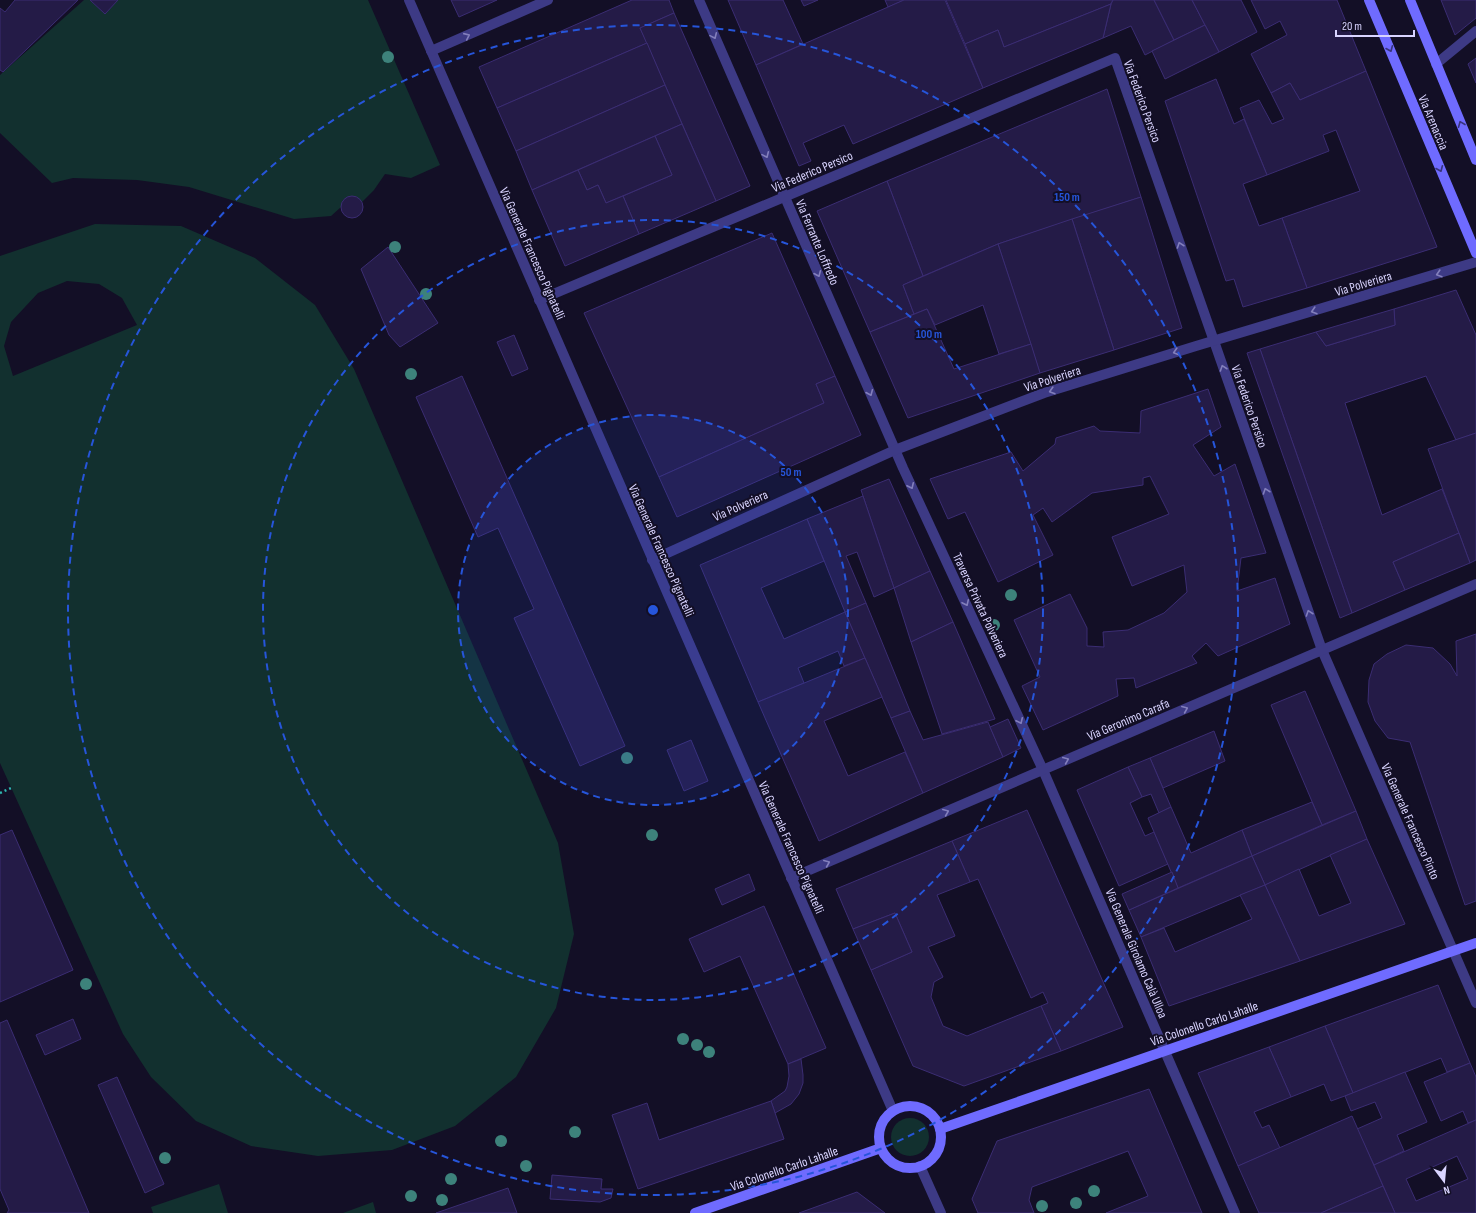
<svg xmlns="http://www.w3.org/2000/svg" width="1476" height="1213" font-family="'Sofia Sans Condensed',sans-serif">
<rect width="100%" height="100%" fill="#130f26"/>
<!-- green -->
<g fill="#12302f" fill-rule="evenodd">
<polygon points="84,0 90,0 105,14 118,0 368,0 440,165 411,178 385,174 374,190 362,202 357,197 351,196 343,200 341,207 331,216 294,219 189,187 137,180 73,178 52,183 0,133 0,75"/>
<path d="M95,224L181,226L255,258L315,305L354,369L558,843L574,934L556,1008L516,1077L455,1126L392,1150L318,1156L251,1146L196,1121L151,1077L123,1034L0,763V256ZM67,281L99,284L122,298L137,325L13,376L4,346L11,322L38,293Z"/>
<circle cx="910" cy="1137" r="19"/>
<polygon points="219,1184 228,1213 153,1213 151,1207"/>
<polygon points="373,1202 376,1213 343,1213"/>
</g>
<!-- building -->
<g fill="#241b47" stroke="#3b2d73" fill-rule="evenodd">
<polygon points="15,0 78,0 3,72 0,70 0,8 5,12"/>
<polygon points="90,0 118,0 105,14"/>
<polygon points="451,0 497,0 459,17"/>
<polygon points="632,0 669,0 674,13 640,28 647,43 497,108 479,67"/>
<polygon points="728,0 783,0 803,44 756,65"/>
<polygon points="801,0 818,0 804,6"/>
<polygon points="885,0 904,0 888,7"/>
<polygon points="904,0 945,0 983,88 853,144 844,125 803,143 811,161 799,166 756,65"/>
<polygon points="946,0 1113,0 1111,4 1004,47 998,30 965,44"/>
<polygon points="1113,0 1154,0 1174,40 1145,55 1131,26 1103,38 1111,4"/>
<polygon points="1154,0 1192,0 1205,25 1174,40"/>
<polygon points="1192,0 1241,0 1257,32 1219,52"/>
<polygon points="1251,0 1337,0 1366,71 1300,100 1290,83 1271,93 1251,54 1287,35 1280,21 1265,29"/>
<polygon points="1441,0 1476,0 1476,18 1455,35"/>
<polygon points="1111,4 1103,38 983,88 965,44 998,30 1004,47"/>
<polygon points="674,13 750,186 716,201 640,28"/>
<polygon points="1205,25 1219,52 1165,79 1152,51"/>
<polygon points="647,43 665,85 516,151 497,108"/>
<polygon points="1476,58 1476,83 1468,64"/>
<polygon points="1366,71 1437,247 1307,288 1282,218 1360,191 1336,130 1323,135 1329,151 1267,175 1240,108 1259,100 1272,124 1284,119 1271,93 1290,83 1300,100"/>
<polygon points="1216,79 1234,124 1244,119 1267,175 1243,184 1259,226 1282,218 1307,288 1243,307 1234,279 1226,281 1165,101"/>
<polygon points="665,85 682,124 532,190 516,151"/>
<polygon points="1107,89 1141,197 998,244 923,276 887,181"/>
<polygon points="682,124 716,201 639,234 623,196 672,175 655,136"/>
<polygon points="655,136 672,175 606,203 598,185 587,190 578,170"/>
<polygon points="578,170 587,190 598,185 606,203 623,196 639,234 565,266 532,190"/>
<polygon points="887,181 923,276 903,285 914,314 870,332 817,211"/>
<circle cx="352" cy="207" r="11"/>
<polygon points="1141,197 1182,328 1114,350 1072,219"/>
<polygon points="1072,219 1114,350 1040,373 998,244"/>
<polygon points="772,233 835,376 816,384 824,403 659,477 584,313"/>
<polygon points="998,244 1031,344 999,354 983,305 935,325 927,309 914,314 903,285"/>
<polygon points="388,247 438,323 400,347 389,335 361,269"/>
<polygon points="1456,290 1476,335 1476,433 1456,440 1426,376 1345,403 1382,515 1442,489 1459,533 1393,562 1405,590 1352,613 1260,349 1316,332 1326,346 1395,325 1394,309"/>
<polygon points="927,309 954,369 1031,344 1040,373 908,418 870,332"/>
<polygon points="1394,309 1395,325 1326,346 1316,332"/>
<polygon points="514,335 528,369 512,376 497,342"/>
<polygon points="1260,349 1352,613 1340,618 1247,353"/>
<polygon points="462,376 625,746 580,766 514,618 534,609 498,528 478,537 416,397"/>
<polygon points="835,376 861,435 677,517 659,477 824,403 816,384"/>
<polygon points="1208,389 1221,427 1193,445 1214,476 1235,464 1266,553 1241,558 1237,591 1275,578 1290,624 1218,656 1206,643 1192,656 1197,663 1136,688 1134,678 1116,679 1118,696 1043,730 1022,686 1040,677 1014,620 1070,594 1087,628 1087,646 1104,647 1103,632 1128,630 1164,613 1187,592 1184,565 1132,586 1112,537 1169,514 1150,476 1143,478 1143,485 1092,493 1052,522 1043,508 1033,515 1053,555 998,582 965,512 948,519 930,479 1011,452 1023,471 1055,444 1056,438 1094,426 1100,431 1140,433 1141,411"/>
<polygon points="1476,433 1476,560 1470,563 1428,449"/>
<polygon points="889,479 930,571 894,588 861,490"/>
<polygon points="863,496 894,588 874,597 857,552 846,556 866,603 845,612 807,519"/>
<polygon points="807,519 824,561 761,588 784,639 845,612 865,658 844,666 838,651 798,668 804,683 758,702 700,565"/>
<polygon points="1459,533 1470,563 1405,590 1393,562"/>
<polygon points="930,571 953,622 911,642 894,588"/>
<polygon points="866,603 910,711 891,718 845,612"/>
<polygon points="953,622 995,719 942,734 911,642"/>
<polygon points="1476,634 1476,901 1465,905 1410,742 1388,738 1375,721 1368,702 1369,680 1374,664 1387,654 1406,645 1433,648 1450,664 1457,676 1456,641"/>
<polygon points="865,658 882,697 824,721 848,776 905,752 923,793 819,841 758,702"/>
<polygon points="1305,691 1356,811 1322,825 1271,705"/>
<polygon points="910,711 923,740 988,722 1003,757 923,793 891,718"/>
<polygon points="1008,719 1021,748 1003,757 990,727"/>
<polygon points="1214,731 1225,761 1163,788 1150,758"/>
<polygon points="691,740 708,781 684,791 667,750"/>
<polygon points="1150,758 1171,807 1159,813 1151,794 1142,797 1128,767"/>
<polygon points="1128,767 1142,797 1130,803 1145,836 1154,832 1168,864 1119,886 1077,790"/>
<polygon points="1312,802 1322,825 1252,856 1242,830"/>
<polygon points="1171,807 1191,853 1242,830 1252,856 1178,888 1148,818"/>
<polygon points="1027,810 1123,1027 1061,1051 1041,1006 1048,1003 1043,992 1031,998 978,879 970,882 952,841"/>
<polygon points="1356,811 1367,839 1265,885 1252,856"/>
<polygon points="12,830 73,970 0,1002 0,835"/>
<polygon points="1367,839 1405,924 1300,961 1265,885 1299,869 1319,916 1351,903 1330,855"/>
<polygon points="952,841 970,882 937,895 955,936 928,947 943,977 934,982 931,997 943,1026 967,1036 1041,1006 1061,1051 964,1086 913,1066 871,970 912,952 895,913 853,929 836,889"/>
<polygon points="1252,856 1265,885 1141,937 1129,910"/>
<polygon points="1172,872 1178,888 1129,910 1122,894"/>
<polygon points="749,874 755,890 722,905 715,889"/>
<polygon points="1265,885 1300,961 1169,1006 1141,937 1164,928 1175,952 1252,919 1240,895"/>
<polygon points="764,906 826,1048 788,1064 740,956 704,972 689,939"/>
<polygon points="895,913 912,952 871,970 853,929"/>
<polygon points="1438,985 1470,1063 1447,1072 1441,1058 1353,1093 1325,1026"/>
<polygon points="73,1019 81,1039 45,1055 36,1035"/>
<polygon points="7,1020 89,1213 7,1213 9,1210 0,1189 0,1023"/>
<polygon points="1325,1026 1353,1093 1331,1101 1324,1084 1291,1097 1269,1047"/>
<polygon points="1269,1047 1291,1097 1254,1112 1262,1128 1269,1125 1280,1148 1238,1166 1198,1073"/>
<polygon points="801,1059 803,1075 803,1083 799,1094 791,1104 775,1113 771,1101 785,1091 787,1087 789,1076 788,1064"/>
<polygon points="1470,1063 1476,1077 1476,1120 1468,1123 1463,1111 1441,1121 1424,1082"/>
<polygon points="1405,1072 1427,1122 1397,1135 1404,1151 1374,1165 1357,1129 1382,1118 1375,1102 1351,1111 1345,1096"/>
<polygon points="117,1077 164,1184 145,1193 98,1085"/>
<polygon points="1149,1089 1202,1213 1106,1213 1148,1196 1128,1151 1032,1187 1029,1200 1034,1213 978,1213 972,1199 997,1141"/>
<polygon points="771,1101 784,1139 638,1189 612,1115 647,1103 659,1140"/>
<polygon points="1352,1116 1383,1186 1321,1213 1259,1213 1238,1166"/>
<path d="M1476,1120V1213H1395L1374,1165ZM1457,1156L1468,1179L1416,1201L1406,1179Z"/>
<polygon points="552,1175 602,1179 601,1189 613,1189 611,1198 600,1202 550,1199"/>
<polygon points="1383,1186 1395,1213 1321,1213"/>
<polygon points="508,1188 517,1213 436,1213"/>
<polygon points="857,1192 885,1213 799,1213"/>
</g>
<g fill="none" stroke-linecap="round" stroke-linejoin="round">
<!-- path -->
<polyline stroke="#2fb8b0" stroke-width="2.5" stroke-dasharray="2 3" stroke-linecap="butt" points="0,793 11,788"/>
<!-- street -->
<g stroke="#3d3a85" stroke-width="10">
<polyline points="409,0 893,1111"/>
<polyline points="699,0 903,468 1043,770 1235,1213"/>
<polyline points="431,51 548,0"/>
<polyline points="1436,64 1476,31"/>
<polyline points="539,300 1115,58 1322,650 1476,1003"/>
<polyline points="652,560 895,450 1044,393 1196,346 1476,262"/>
<polyline points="791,878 1476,584"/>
<polyline points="920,1166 941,1213"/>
</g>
<!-- secondary -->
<g stroke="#6f6bff" stroke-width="10">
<polyline points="1369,0 1476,253"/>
<polyline points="1410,0 1476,160"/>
<circle cx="910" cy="1137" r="31"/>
<polyline points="940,1129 1476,943"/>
<polyline points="695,1213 881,1148"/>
</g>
</g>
<!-- trees -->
<g fill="#3d827b">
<circle cx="388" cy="57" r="6"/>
<circle cx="395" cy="247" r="6"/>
<circle cx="426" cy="294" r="6"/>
<circle cx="411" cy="374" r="6"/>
<circle cx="1011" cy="595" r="6"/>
<circle cx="994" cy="625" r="6"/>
<circle cx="627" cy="758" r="6"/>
<circle cx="652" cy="835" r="6"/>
<circle cx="86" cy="984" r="6"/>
<circle cx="683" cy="1039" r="6"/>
<circle cx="697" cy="1045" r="6"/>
<circle cx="709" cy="1052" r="6"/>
<circle cx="575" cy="1132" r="6"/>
<circle cx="501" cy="1141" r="6"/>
<circle cx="165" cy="1158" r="6"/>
<circle cx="526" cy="1166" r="6"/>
<circle cx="451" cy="1179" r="6"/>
<circle cx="1094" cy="1191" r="6"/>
<circle cx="411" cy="1196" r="6"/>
<circle cx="442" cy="1200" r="6"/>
<circle cx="1076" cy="1203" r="6"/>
<circle cx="1042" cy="1206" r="6"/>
</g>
<!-- one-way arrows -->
<defs><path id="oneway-chevron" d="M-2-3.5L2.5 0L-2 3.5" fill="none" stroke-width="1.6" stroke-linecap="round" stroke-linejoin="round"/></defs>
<g stroke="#837fbc">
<use href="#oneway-chevron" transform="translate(467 36) rotate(-24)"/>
<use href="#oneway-chevron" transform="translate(714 36) rotate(66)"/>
<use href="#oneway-chevron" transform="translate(766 155) rotate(66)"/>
<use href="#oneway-chevron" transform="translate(1180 245) rotate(-109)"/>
<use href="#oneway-chevron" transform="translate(818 274) rotate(67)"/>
<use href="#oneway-chevron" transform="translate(1439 274) rotate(163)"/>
<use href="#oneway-chevron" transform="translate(1314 311) rotate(163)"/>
<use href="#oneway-chevron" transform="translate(1176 352) rotate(163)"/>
<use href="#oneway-chevron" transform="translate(1223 368) rotate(-109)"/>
<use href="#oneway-chevron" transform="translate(1052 391) rotate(163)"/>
<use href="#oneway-chevron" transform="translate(870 393) rotate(67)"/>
<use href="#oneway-chevron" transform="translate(911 486) rotate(65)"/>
<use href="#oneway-chevron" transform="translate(1266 491) rotate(-109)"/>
<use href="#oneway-chevron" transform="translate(966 603) rotate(65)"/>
<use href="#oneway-chevron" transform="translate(1309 613) rotate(-109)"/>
<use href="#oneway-chevron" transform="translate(1185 709) rotate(-23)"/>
<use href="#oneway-chevron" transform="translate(1020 721) rotate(65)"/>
<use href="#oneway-chevron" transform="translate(1066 760) rotate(-23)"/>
<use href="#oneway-chevron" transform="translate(946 812) rotate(-23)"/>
<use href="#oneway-chevron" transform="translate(827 863) rotate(-23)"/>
</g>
<g stroke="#38347d">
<use href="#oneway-chevron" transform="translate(1390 49) rotate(67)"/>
<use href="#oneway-chevron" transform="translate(1461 124) rotate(-112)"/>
<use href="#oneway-chevron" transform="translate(1440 169) rotate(67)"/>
</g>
<!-- distance rings -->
<circle cx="653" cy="610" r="195" fill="#2655da" fill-opacity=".12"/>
<g fill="none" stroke="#2655da" stroke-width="2" stroke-dasharray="7 5">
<circle cx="653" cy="610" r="195"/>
<circle cx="653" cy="610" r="390"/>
<circle cx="653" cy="610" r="585"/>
</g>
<g text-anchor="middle" stroke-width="4" stroke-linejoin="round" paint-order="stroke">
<!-- street labels -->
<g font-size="13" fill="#d9d4ff" stroke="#130f26">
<text transform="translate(1143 101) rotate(70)" y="5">Via Federico Persico</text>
<text transform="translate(1434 122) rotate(67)" y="5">Via Arenaccia</text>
<text transform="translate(812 171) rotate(-23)" y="5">Via Federico Persico</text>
<text transform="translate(818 242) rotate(67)" y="5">Via Ferrante Loffredo</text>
<text transform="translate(533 253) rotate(66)" y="5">Via Generale Francesco Pignatelli</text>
<text transform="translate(1363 283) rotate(-17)" y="5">Via Polveriera</text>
<text transform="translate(1052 378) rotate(-18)" y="5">Via Polveriera</text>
<text transform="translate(1250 406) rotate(71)" y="5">Via Federico Persico</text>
<text transform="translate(740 505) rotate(-24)" y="5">Via Polveriera</text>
<text transform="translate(662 550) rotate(66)" y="5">Via Generale Francesco Pignatelli</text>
<text transform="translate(981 605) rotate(65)" y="5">Traversa Privata Polveriera</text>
<text transform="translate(1128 719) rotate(-23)" y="5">Via Geronimo Carafa</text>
<text transform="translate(1411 821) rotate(66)" y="5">Via Generale Francesco Pinto</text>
<text transform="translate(792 847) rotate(66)" y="5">Via Generale Francesco Pignatelli</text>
<text transform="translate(1137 953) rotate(67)" y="5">Via Generale Girolamo Calà Ulloa</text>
<text transform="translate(1204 1023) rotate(-19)" y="5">Via Colonello Carlo Lahalle</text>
<text transform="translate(784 1168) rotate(-19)" y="5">Via Colonello Carlo Lahalle</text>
</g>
</g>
<circle cx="653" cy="610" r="6" fill="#2655da" stroke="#130f26" stroke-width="2"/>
<g font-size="12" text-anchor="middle" font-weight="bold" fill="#2655da" stroke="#130f26" stroke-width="4" stroke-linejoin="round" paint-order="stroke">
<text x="1067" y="201">150 m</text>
<text x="929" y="338">100 m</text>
<text x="791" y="476">50 m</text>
</g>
<!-- north arrow -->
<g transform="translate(1444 1181) rotate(164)" stroke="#130f26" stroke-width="3" paint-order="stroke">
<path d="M0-3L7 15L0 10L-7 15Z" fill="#d9d4ff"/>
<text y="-6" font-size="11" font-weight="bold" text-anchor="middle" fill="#d9d4ff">N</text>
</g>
<!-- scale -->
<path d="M1336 30v6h78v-6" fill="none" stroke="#d9d4ff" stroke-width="2"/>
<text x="1342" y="30" font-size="12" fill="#d9d4ff" stroke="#130f26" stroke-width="3" paint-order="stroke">20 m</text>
</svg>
